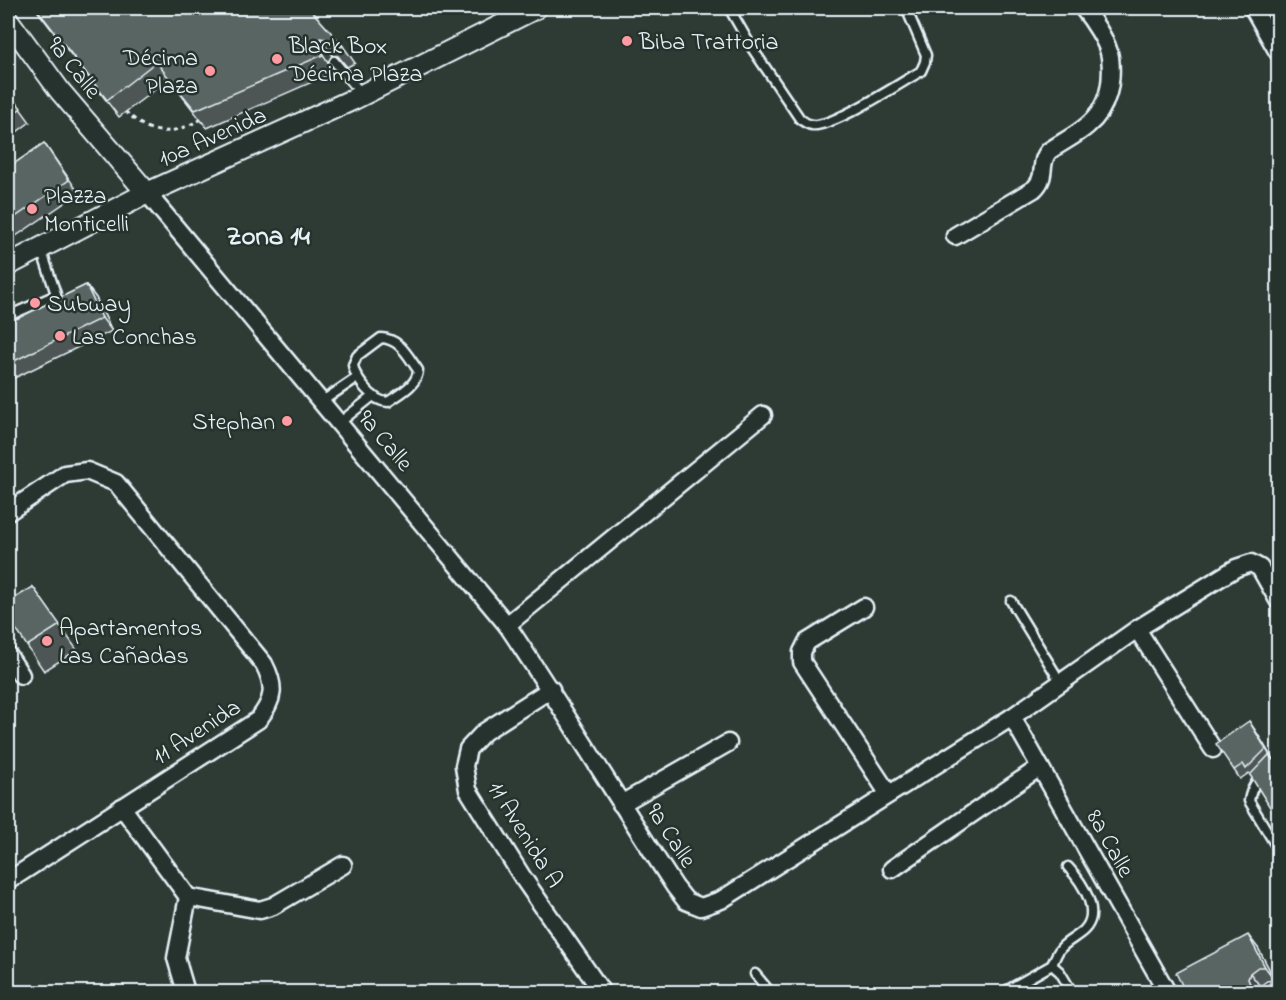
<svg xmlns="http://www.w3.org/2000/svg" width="1286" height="1000" font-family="'Indie Flower',sans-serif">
<rect width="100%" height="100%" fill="#2e3b35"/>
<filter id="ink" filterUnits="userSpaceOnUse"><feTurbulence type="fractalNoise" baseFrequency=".0167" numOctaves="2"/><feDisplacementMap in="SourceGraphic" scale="12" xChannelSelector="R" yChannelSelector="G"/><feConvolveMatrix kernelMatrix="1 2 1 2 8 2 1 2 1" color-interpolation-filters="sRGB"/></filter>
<g filter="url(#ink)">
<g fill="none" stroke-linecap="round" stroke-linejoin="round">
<defs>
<g id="service">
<path d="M729,8L752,48L800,119C803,121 808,125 812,125C832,128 901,83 921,71L925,62L926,55L906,8"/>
<polyline points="334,61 362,94"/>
<polyline points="8,316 54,296 56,294 41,249"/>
<path d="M381,338C400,339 407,355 418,370C418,385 399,394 388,402C373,402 355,379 353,365L357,356Z"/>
<polyline points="321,402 358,377"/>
<polyline points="339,423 373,396"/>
<polyline points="1011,601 1061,683"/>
<path d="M1278,762C1264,774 1252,781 1249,801L1278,849"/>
<path d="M1052,965C1054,960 1057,952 1061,948C1067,941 1077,937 1084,930C1102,912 1082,882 1068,867"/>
<polyline points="755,974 770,992"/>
<polyline points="1004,992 1052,965 1060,972 1072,992"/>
</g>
<g id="minor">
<polyline points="1253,8 1278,52"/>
<path d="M147,193L507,625C565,711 618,800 675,887L686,901L701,907L721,900L1012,717L1137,629L1236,568L1251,563L1260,568L1278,600"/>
<path d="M955,236L1034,189C1048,176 1038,163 1049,151C1062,142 1077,135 1088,125C1108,108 1113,82 1110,57C1108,42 1092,19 1083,8"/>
<path d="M8,512L65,474L87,471L116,483L264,664C276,687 274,700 258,720L8,881"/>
<polyline points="864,607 807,642 802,652 802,662 888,793"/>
<polyline points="507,625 763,415"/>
<polyline points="1137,629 1213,749"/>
<polyline points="8,655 21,675"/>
<polyline points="551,689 484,732 468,749 464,766 468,790 523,878 602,992"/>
<polyline points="1012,717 1167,992"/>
<polyline points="621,804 728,743"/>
<polyline points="122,807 188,897 260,910 273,906 343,865"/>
<polyline points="892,869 1040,767"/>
<polyline points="186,992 176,958 188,897"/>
</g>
<g id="tertiary">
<polyline points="8,20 60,91 147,193"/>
<polyline points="8,265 147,193 352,100 536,8"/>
</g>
</defs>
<!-- service casing -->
<use href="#service" stroke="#e8f1f8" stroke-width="13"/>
<!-- minor casing -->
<use href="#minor" stroke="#e8f1f8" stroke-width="21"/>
<!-- tertiary casing -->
<use href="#tertiary" stroke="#e8f1f8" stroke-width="24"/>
<!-- path -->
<path stroke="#e8f1f8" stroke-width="3" stroke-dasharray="4.5 4.5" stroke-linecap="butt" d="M125,111C152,137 169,136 202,119"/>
<!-- service -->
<use href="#service" stroke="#26332d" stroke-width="8"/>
<!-- minor -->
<use href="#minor" stroke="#26332d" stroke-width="16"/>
<!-- tertiary -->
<use href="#tertiary" stroke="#26332d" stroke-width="20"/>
</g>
<!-- wall -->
<g fill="#4d5755" stroke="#e8f1f8" stroke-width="1.5">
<polygon points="35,8 309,8 343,46 355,63 347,67 338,56 332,55 328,62 335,72 207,128 169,79 119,117"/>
<polygon points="8,92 30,122 10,137 8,134"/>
<polygon points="44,143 79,193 16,236 8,224 8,168"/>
<polygon points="86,285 96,298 112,331 8,381 8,323"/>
<polygon points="33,587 77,650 44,671 27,646"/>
<polygon points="1255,730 1272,758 1250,775 1249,773 1240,779 1234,770"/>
<polygon points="1258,948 1275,980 1267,981 1260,986 1258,989 1278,990 1186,993"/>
</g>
<!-- shaded-wall -->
<g fill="#3e4745" stroke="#e8f1f8" stroke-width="1.5">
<polygon points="320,38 332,55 328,62 316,44"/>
<polygon points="86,285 96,298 112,331 102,318"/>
<polygon points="1249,721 1255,730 1272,758 1266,749"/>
<polygon points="1248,935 1258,948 1275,980 1265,967"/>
<polygon points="1250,973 1260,986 1258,993 1250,984 1248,979"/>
</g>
<!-- building -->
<g fill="#596563" stroke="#e8f1f8" stroke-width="1.5">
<polygon points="36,8 309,8 343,46 335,49 326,39 320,38 316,44 323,55 195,110 156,62 107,100"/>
<polygon points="8,92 21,108 8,119"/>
<polygon points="44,143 69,180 8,222 8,168"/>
<polygon points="86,285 102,318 8,364 8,323"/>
<polygon points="33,587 60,625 27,646 8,617 8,602"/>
<polygon points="1249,721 1266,749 1246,769 1243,764 1234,770 1216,744"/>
<polygon points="1269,755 1273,760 1278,757 1278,820 1250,775"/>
<polygon points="1248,935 1265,967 1258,967 1250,973 1248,979 1250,984 1259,989 1267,986 1272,981 1278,993 1186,993 1176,973"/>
</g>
</g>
<!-- markers -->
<g fill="#ff9aa2" stroke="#26332d" stroke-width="2">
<circle cx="627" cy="41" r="6"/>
<circle cx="277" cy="59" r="6"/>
<circle cx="210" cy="71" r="6"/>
<circle cx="32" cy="209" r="6"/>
<circle cx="35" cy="303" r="6"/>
<circle cx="60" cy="336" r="6"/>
<circle cx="287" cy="421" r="6"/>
<circle cx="47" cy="641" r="6"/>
</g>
<g text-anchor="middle" stroke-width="5" stroke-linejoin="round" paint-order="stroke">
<!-- poi labels -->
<g font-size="24" fill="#e8f1f8" stroke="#26332d" text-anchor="start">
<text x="639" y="49">Biba Trattoria</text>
<text x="289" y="53">Black Box<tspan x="289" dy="28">Décima Plaza</tspan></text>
<text x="198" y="65" text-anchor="end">Décima<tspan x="198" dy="28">Plaza</tspan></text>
<text x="44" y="203">Plazza<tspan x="44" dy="28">Monticelli</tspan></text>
<text x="47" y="311">Subway</text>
<text x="72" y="344">Las Conchas</text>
<text x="275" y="429" text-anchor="end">Stephan</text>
<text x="59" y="635">Apartamentos<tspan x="59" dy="28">Las Cañadas</tspan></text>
</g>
<!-- street labels -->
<g font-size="24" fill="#e8f1f8" stroke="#26332d">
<text transform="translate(75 67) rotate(52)" y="8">9a Calle</text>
<text transform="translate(212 136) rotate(-24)" y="8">10a Avenida</text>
<text transform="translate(386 440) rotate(50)" y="8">9a Calle</text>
<text transform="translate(196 731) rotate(-33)" y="8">11 Avenida</text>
<text transform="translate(526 834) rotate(58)" y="8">11 Avenida A</text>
<text transform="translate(672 835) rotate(57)" y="8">9a Calle</text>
<text transform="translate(1111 843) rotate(61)" y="8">8a Calle</text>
</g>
<!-- quarter labels -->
<g font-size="27" font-weight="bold" fill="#e8f1f8" stroke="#26332d">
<text x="268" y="244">Zona 14</text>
</g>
</g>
<!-- margin -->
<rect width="1286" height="1000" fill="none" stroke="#26332d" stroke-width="30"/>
<rect x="15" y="15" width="1256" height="970" fill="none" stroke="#e8f1f8" stroke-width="2" filter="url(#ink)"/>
</svg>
